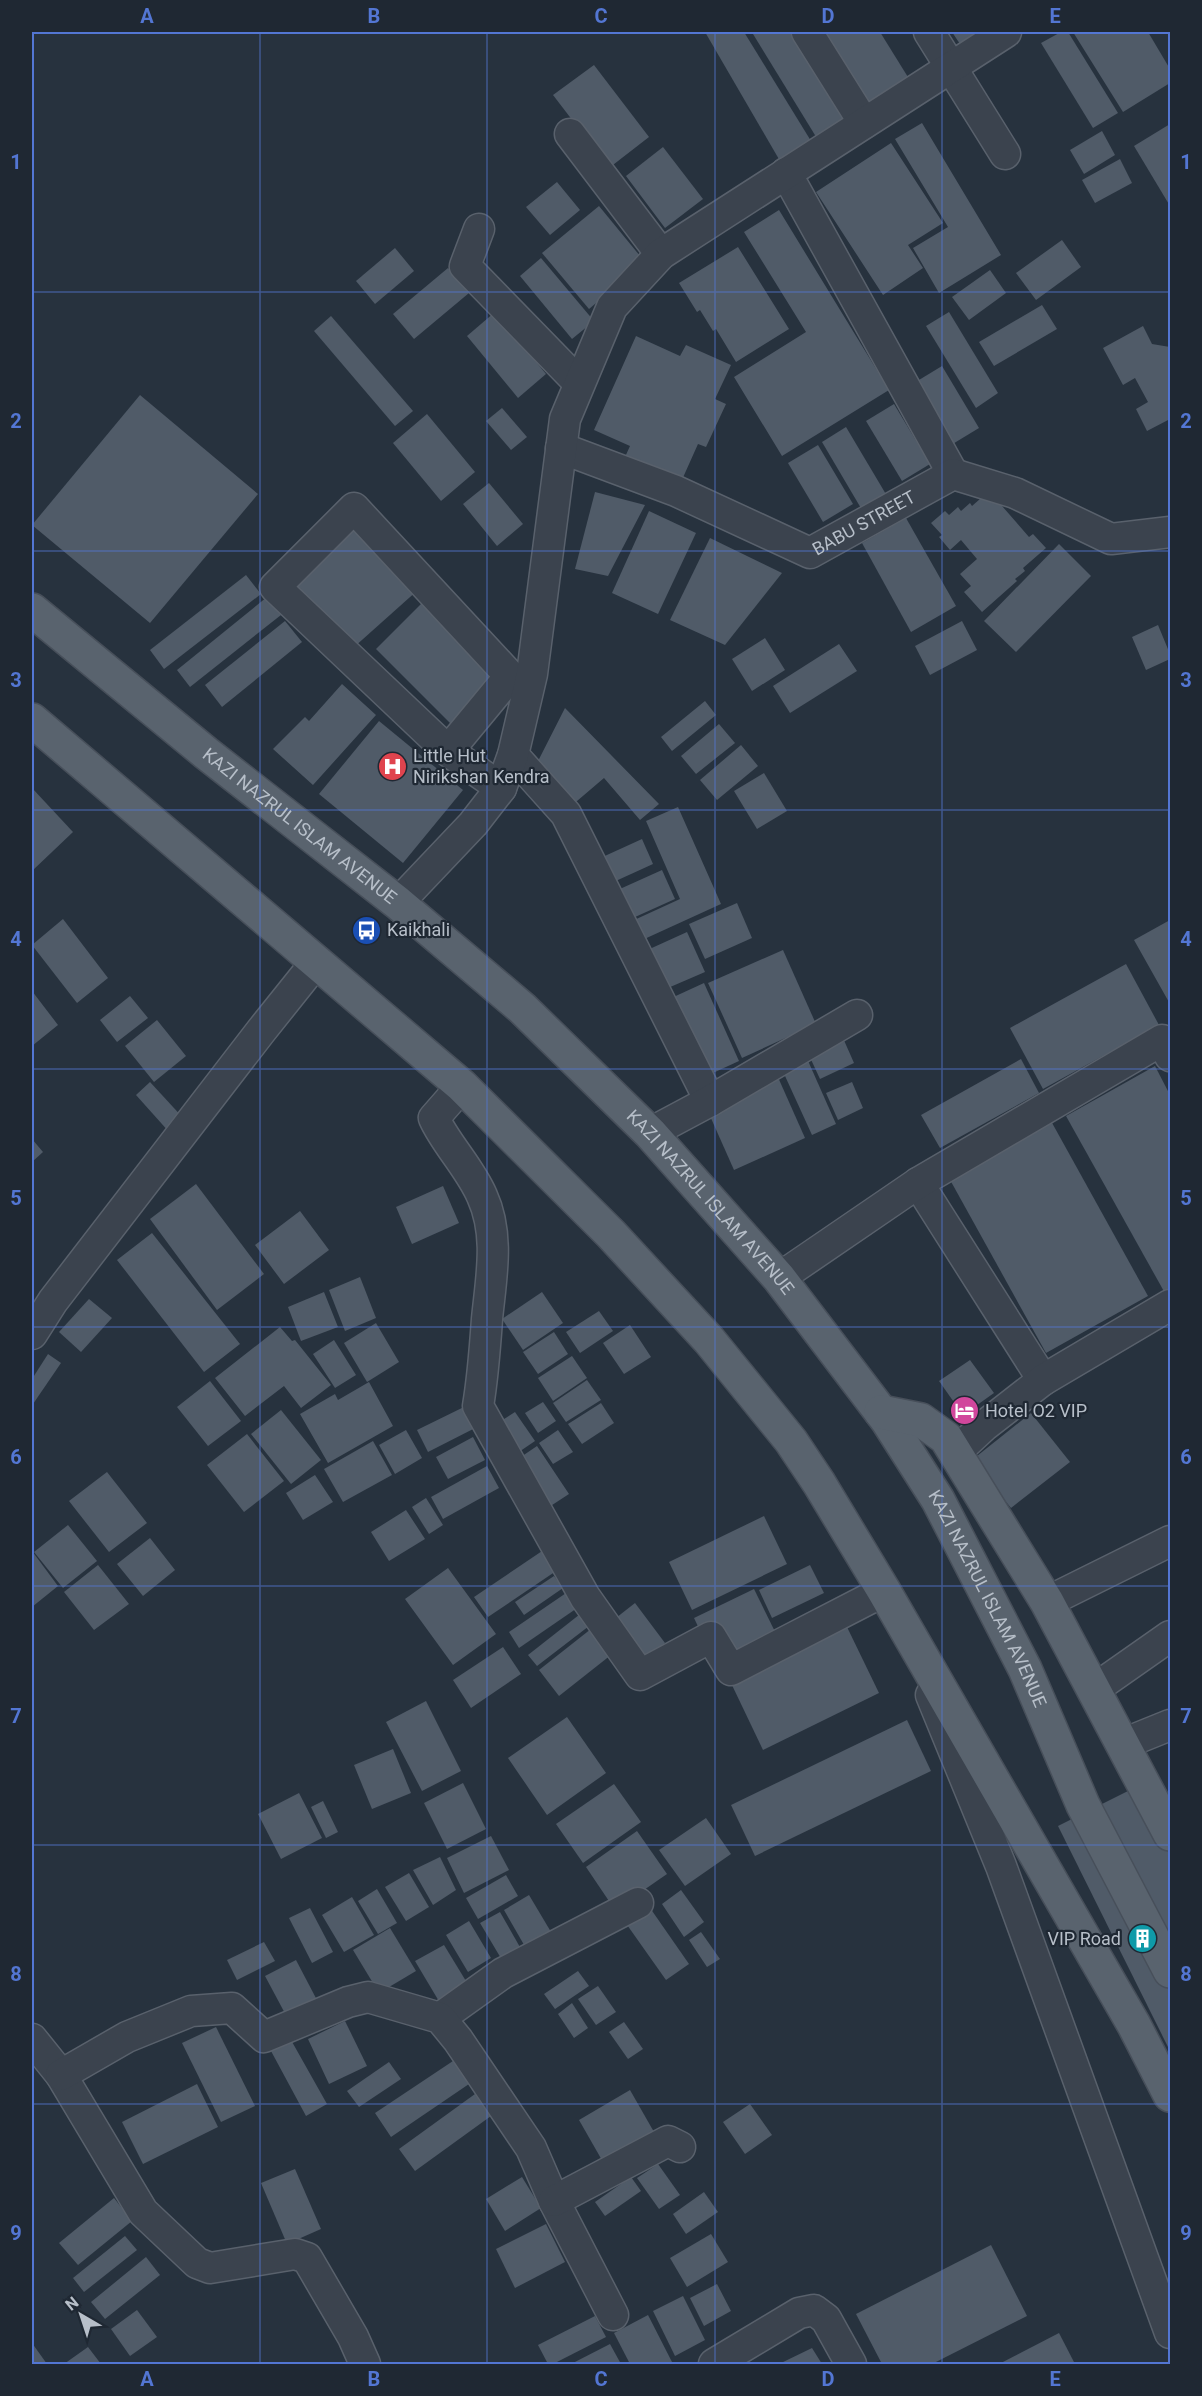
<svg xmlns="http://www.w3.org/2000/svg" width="1202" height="2396" font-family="Roboto,sans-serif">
<rect width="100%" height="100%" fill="#27323e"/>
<!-- building -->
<g fill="#505b68">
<polygon points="705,32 744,32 811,141 780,161"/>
<polygon points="757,32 790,32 846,123 818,140 753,34"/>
<polygon points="811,32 880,32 911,82 861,113"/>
<polygon points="952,32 995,32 964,50"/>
<polygon points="1061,32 1068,32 1118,113 1093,128 1041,43"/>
<polygon points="1073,32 1148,32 1170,69 1170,83 1123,112"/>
<polygon points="594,65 649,137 609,168 553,95"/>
<polygon points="922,123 1001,255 939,293 913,248 948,227 895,139"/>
<polygon points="1170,124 1170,206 1134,146"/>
<polygon points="1102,131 1115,155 1084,174 1070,150"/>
<polygon points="891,143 943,223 908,245 923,268 883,295 816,192"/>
<polygon points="663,147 703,199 665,228 626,176"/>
<polygon points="1120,159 1132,183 1095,203 1082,180"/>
<polygon points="557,182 580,210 550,235 526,207"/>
<polygon points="599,206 645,262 589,309 542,253"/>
<polygon points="779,210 889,390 782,456 734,377 806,332 744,232"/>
<polygon points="1062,240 1081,267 1036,300 1016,273"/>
<polygon points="738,247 789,329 736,362 716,329 713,331 700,310 697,312 679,283"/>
<polygon points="395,248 414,271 375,304 356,281"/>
<polygon points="541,258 594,321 572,339 520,276"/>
<polygon points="448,268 469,293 414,339 393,314"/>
<polygon points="990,270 1006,293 969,320 952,297"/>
<polygon points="1042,305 1057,329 994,366 979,342"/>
<polygon points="495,312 546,374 518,398 467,336"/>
<polygon points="949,312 998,393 976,408 926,326"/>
<polygon points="331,316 413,411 395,426 314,331"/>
<polygon points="1143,326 1152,344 1170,347 1170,419 1147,431 1136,409 1148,402 1135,378 1123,385 1103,348"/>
<polygon points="636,336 680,356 686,345 731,365 715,399 726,404 706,447 698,444 681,482 625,457 630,446 594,430"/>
<polygon points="942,366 979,428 951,445 914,383"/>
<polygon points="140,395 258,494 150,623 32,525"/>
<polygon points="894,404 930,464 902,481 866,421"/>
<polygon points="502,408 527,437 511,450 486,421"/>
<polygon points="427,414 475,472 441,501 393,443"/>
<polygon points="846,427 890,501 865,515 822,442"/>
<polygon points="818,445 853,504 823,522 788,463"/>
<polygon points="489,483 523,524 497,546 463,504"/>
<polygon points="989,491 1029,537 1033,534 1046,548 1023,568 1025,571 1015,579 1017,581 982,612 964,592 971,586 960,574 977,559 961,540 950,550 939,537 942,535 931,523 945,511 949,515 958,507 961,511 970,503 972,506"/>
<polygon points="595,492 645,505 608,576 575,569"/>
<polygon points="649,511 696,533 658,614 612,593"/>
<polygon points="906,518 956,606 911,632 862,543"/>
<polygon points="358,522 419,589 353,648 293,581"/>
<polygon points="710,538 782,573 725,645 670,620"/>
<polygon points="1059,544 1091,576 1016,652 984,621"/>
<polygon points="246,575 261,594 164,669 150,650"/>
<polygon points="267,597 281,615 190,687 177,670"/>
<polygon points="426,599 503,677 453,726 376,649"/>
<polygon points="285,621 302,642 222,707 205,685"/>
<polygon points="962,621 977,650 930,675 915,646"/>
<polygon points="1158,625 1170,654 1170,659 1146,670 1132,637"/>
<polygon points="765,638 785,670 752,691 732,659"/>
<polygon points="839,644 857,671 790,713 773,686"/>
<polygon points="342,684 376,715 313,785 273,749 305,717 309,721"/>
<polygon points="705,701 716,715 672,751 661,737"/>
<polygon points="565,708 659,804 640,820 604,778 570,807 535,767"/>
<polygon points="379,721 463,790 403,863 319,794"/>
<polygon points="719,724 735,743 696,774 681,756"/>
<polygon points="741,745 758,766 717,800 700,780"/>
<polygon points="764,773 787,811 757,829 734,791"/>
<polygon points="32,788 73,832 32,871"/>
<polygon points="678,807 721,904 640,941 632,921 680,899 646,821"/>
<polygon points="642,839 653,864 607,885 596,860"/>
<polygon points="662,870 675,899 624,922 611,893"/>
<polygon points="737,903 752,938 705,959 689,924"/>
<polygon points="63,919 108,978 77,1003 32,945"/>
<polygon points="1170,920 1170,1004 1134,940"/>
<polygon points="687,932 705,972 661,991 643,952"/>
<polygon points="783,950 816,1024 742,1058 708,983"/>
<polygon points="1126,964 1159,1025 1043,1089 1010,1028"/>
<polygon points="704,983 739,1061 702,1078 667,1000"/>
<polygon points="32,991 58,1025 32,1046"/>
<polygon points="130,996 148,1018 117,1042 100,1020"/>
<polygon points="157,1020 186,1056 154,1082 125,1046"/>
<polygon points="843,1038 854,1063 820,1079 808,1053"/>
<polygon points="805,1054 836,1124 812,1135 780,1065"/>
<polygon points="1021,1059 1039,1093 940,1148 921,1115"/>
<polygon points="1155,1066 1170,1095 1170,1292 1166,1295 1066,1116"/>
<polygon points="777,1075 805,1138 734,1170 706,1107"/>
<polygon points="150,1082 185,1120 170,1133 136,1095"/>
<polygon points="852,1082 863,1108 838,1120 826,1093"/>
<polygon points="1051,1121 1148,1296 1046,1353 949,1178"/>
<polygon points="32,1139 43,1152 32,1162"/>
<polygon points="196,1184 264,1274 217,1310 150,1219"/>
<polygon points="443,1186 459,1223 412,1244 396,1207"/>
<polygon points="300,1211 329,1250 284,1284 255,1245"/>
<polygon points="152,1233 240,1344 204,1372 117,1260"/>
<polygon points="360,1277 376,1318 345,1331 329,1290"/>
<polygon points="324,1292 338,1327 301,1341 288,1307"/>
<polygon points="542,1292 563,1323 523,1350 502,1319"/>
<polygon points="89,1299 112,1318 81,1352 59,1332"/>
<polygon points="599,1311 613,1331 580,1353 566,1332"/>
<polygon points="376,1323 399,1362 367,1382 344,1343"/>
<polygon points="630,1325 651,1357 624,1374 603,1343"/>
<polygon points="280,1327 292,1341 295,1340 331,1385 301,1408 284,1386 245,1416 215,1378"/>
<polygon points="554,1332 568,1354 538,1374 523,1352"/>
<polygon points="334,1340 356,1375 335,1388 313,1354"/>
<polygon points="48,1354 61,1363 33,1404 32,1379"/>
<polygon points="572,1356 587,1378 553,1401 538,1378"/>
<polygon points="970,1360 994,1393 963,1415 939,1381"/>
<polygon points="587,1380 601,1400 566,1422 553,1403"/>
<polygon points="210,1381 241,1421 208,1446 177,1407"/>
<polygon points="369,1382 393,1426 328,1463 300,1414 335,1394 338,1400"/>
<polygon points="543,1402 556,1421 538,1433 525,1413"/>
<polygon points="601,1403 614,1423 582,1444 568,1424"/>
<polygon points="470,1404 481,1425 428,1452 417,1430"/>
<polygon points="281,1410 321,1460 291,1484 251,1434"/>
<polygon points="515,1412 535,1441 513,1456 493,1426"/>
<polygon points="1031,1413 1070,1462 1011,1508 972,1460"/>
<polygon points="406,1430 422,1458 395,1474 379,1445"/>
<polygon points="558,1430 573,1452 553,1464 539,1443"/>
<polygon points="247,1434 284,1481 244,1512 207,1465"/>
<polygon points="473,1437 485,1460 448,1479 436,1457"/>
<polygon points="373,1441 392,1475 343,1502 324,1469"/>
<polygon points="537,1446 569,1494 546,1509 515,1461"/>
<polygon points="487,1466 499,1488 443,1519 431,1497"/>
<polygon points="107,1472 147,1523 109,1552 69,1501"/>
<polygon points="315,1475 333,1502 303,1520 286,1493"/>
<polygon points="426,1498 443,1525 429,1534 412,1507"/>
<polygon points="406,1510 425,1539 389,1561 371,1532"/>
<polygon points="764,1516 787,1564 692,1610 669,1562"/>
<polygon points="68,1525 97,1561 63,1588 34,1552"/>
<polygon points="150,1538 175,1570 143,1596 117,1564"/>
<polygon points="551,1545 565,1565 488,1617 474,1597"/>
<polygon points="32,1551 58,1586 32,1607"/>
<polygon points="98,1565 129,1604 94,1630 64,1592"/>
<polygon points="810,1565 824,1593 772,1618 759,1590"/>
<polygon points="448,1568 496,1634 453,1665 405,1599"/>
<polygon points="554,1576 563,1588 524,1615 515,1602"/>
<polygon points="572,1589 583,1604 519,1648 509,1632"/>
<polygon points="754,1589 783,1648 722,1677 694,1618"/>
<polygon points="635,1603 665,1643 637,1665 607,1625"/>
<polygon points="584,1611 593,1623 537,1666 528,1655"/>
<polygon points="596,1625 616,1651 559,1696 539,1670"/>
<polygon points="847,1627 879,1693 763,1750 731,1683"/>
<polygon points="503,1647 521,1674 471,1708 453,1680"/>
<polygon points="426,1701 461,1771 422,1791 386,1722"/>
<polygon points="567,1717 606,1773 547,1815 508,1758"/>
<polygon points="907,1720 931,1771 755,1856 731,1805"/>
<polygon points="393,1749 411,1793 372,1809 354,1765"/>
<polygon points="1156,1777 1170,1806 1170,2051 1058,1826"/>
<polygon points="463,1783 486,1829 447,1849 424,1803"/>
<polygon points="614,1784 641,1822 583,1863 556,1824"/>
<polygon points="299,1793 322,1838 281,1859 258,1814"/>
<polygon points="323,1801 338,1832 326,1838 311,1807"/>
<polygon points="706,1818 731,1854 685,1886 659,1850"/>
<polygon points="637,1831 667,1874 615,1910 586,1867"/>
<polygon points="491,1836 509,1870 464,1893 447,1858"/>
<polygon points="440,1857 456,1890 433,1905 413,1870"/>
<polygon points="409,1873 429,1907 406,1921 385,1887"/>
<polygon points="506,1875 518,1896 478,1919 466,1898"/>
<polygon points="377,1889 397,1923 378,1934 358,1901"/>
<polygon points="681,1890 704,1922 684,1937 662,1904"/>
<polygon points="529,1895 557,1942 531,1957 504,1910"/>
<polygon points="352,1897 374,1935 344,1952 322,1915"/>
<polygon points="648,1905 689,1964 666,1980 625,1922"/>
<polygon points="310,1908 333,1952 312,1963 289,1918"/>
<polygon points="500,1912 521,1949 502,1960 480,1923"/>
<polygon points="469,1921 491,1958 468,1972 446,1935"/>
<polygon points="390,1928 416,1971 379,1993 353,1950"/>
<polygon points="701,1932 720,1959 707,1967 689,1940"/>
<polygon points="264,1942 275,1961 237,1980 227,1960"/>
<polygon points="444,1945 469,1986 440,2003 415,1961"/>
<polygon points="296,1960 318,2002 288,2019 265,1976"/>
<polygon points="578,1971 589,1986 555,2009 544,1994"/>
<polygon points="598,1986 616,2012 596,2025 578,1999"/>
<polygon points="572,2003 588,2028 574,2038 558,2014"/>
<polygon points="345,2021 367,2066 329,2084 308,2039"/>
<polygon points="624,2022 643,2049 628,2059 609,2032"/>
<polygon points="216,2027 255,2106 221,2122 182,2043"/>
<polygon points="291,2040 327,2104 306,2116 271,2051"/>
<polygon points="453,2061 469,2084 391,2137 375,2113"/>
<polygon points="389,2062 401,2079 359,2107 347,2091"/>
<polygon points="197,2084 218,2127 143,2164 122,2122"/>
<polygon points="630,2090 654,2132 603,2162 579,2120"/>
<polygon points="475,2094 491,2116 415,2171 399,2149"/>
<polygon points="750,2104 772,2135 745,2154 723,2122"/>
<polygon points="658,2164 680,2195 659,2209 637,2178"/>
<polygon points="295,2169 321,2229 287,2244 261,2183"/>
<polygon points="522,2177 541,2208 505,2231 486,2199"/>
<polygon points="631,2177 641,2191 605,2216 595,2202"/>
<polygon points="704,2192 718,2212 686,2234 673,2214"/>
<polygon points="114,2198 132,2221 78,2265 59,2243"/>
<polygon points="546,2224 565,2262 515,2288 496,2249"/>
<polygon points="711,2234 728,2262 687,2287 670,2258"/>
<polygon points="125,2236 137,2250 84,2292 73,2278"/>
<polygon points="991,2245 1027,2316 932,2364 882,2364 856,2314"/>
<polygon points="146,2257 160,2275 105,2319 91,2302"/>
<polygon points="717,2284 731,2311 704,2326 690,2298"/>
<polygon points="683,2296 705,2340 675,2356 653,2311"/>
<polygon points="137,2310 157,2337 130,2356 111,2329"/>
<polygon points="648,2315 672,2362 667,2364 630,2364 614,2333"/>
<polygon points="595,2316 606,2337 553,2364 548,2364 538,2345"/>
<polygon points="1059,2333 1075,2364 999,2364"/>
<polygon points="32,2343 47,2364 32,2364"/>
<polygon points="610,2344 621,2364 571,2364"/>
<polygon points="88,2347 101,2364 64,2364"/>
<polygon points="812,2348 822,2364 779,2364"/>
</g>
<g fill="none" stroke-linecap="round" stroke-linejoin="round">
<defs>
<g id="minor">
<polyline points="807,32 864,123"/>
<polyline points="929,32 1005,154"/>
<polyline points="570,134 661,254"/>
<polyline points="786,173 953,474"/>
<polyline points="479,229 465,266 579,383"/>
<path id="s1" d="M561,448L676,491L810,553L953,474L1015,493L1111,539L1170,532"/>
<polyline points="448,751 510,676 354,508 275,587 448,751 501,788"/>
<polyline points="513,755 566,814 710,1101"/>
<polyline points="398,903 473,824 501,788 513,755 532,674 565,419 612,307 661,254 1006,32"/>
<path d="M462,1086L434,1118C445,1143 470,1168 482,1196C500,1235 491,1278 487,1319C485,1348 483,1377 478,1406L585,1597L640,1675L711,1637L731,1670L884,1591"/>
<polyline points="650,1133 710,1101 857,1015"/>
<polyline points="918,1183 1043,1380"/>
<polyline points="779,1278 918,1183 1162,1040 1170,1056"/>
<polyline points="32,1334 53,1301 261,1031 317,961"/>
<polyline points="956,1452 984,1426 1043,1380 1170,1305"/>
<polyline points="1047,1602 1170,1541"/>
<polyline points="1093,1690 1170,1636"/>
<polyline points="931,1695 1001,1866 1170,2333"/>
<polyline points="1123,1744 1170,1725"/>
<polyline points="440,2018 503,1973 638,1903"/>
<polyline points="32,2039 61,2075 143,2212 197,2263 210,2268 295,2254 307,2258 353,2337 365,2364"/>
<polyline points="61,2075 127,2037 191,2011 232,2008 264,2037 348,2002 368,1997 440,2018 458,2040 531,2148 554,2201 613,2315"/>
<polyline points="554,2201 668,2141 680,2147"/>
<polyline points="714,2364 799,2313 814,2310 826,2319 851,2364"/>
</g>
<g id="major">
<path id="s2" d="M32,610L206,753L398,903L522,1008L650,1133L779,1278L887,1420L938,1500L1025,1669L1083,1805L1170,1971"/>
<polyline points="32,720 462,1086 611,1234 709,1340 791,1441 819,1483 884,1591 1134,2025 1170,2095"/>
<polyline points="881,1412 921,1420 946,1438 1047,1602 1170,1834"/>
</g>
</defs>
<!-- minor casing -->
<use href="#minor" stroke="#59616c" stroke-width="33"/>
<!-- major casing -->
<use href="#major" stroke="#474f5a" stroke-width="36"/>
<!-- minor -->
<use href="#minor" stroke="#3b434e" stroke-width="30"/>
<!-- major -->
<use href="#major" stroke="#59636e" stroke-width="33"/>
</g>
<!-- grid -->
<path fill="none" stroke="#5376d3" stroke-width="1.5" stroke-opacity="0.55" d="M260,32V2364M487,32V2364M715,32V2364M942,32V2364M32,292H1170M32,551H1170M32,810H1170M32,1069H1170M32,1327H1170M32,1586H1170M32,1845H1170M32,2104H1170"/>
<!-- icons -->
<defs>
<symbol id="hospital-disc" viewBox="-11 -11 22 22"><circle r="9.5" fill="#e0444e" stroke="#1f2833"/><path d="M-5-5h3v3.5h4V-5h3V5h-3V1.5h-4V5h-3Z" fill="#fff"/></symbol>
<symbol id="bus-disc" viewBox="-11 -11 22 22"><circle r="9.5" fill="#1a4fb4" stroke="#1f2833"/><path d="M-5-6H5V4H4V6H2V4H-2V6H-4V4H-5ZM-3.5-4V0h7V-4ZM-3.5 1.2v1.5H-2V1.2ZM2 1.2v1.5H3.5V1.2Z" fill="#fff"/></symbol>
<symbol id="hotel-disc" viewBox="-11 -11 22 22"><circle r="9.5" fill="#d1479c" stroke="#1f2833"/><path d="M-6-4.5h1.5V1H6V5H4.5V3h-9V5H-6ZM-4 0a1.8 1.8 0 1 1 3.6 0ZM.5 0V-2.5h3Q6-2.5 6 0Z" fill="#fff"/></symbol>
<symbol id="building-disc" viewBox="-11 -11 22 22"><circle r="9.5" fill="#0f9aa8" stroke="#1f2833"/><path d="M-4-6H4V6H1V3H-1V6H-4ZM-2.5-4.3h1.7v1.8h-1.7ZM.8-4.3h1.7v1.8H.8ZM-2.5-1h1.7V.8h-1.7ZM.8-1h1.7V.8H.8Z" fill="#fff"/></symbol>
</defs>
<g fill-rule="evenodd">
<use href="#hospital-disc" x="376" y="750" width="33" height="33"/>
<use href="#bus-disc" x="350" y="914" width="33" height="33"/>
<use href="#hotel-disc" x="948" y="1394" width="33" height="33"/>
<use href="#building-disc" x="1126" y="1922" width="33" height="33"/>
</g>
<g text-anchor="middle" stroke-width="4.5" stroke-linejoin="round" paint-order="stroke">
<!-- street labels -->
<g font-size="18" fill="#b7bfc9" stroke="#1f2833">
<text dy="6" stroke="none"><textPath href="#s1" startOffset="332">BABU STREET</textPath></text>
<text dy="6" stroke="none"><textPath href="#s2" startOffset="344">KAZI NAZRUL ISLAM AVENUE</textPath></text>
<text dy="6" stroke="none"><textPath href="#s2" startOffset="902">KAZI NAZRUL ISLAM AVENUE</textPath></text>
<text dy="6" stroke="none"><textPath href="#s2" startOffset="1388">KAZI NAZRUL ISLAM AVENUE</textPath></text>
</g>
<!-- poi labels -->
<g font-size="18" fill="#b7bfc9" stroke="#1f2833" text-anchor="start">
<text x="413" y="762">Little Hut<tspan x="413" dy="21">Nirikshan Kendra</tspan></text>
<text x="387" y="936">Kaikhali</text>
<text x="985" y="1417">Hotel O2 VIP</text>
<text x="1121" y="1945" text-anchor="end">VIP Road</text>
</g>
</g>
<!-- border -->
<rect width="1202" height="2396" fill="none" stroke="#1f2833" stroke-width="66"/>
<!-- north arrow -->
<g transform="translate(81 2315) rotate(321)" stroke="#1f2833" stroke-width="4.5" paint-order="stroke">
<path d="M0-4.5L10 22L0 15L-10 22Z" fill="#b7bfc9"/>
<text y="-9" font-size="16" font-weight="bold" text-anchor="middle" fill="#b7bfc9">N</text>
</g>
<rect x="33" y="33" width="1136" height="2330" fill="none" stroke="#5376d3" stroke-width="2"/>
<g font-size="20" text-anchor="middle" font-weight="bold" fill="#5376d3">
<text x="147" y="23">A</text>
<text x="374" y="23">B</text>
<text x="601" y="23">C</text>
<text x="828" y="23">D</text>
<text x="1055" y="23">E</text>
<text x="16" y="169">1</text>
<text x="1186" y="169">1</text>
<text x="16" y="428">2</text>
<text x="1186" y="428">2</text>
<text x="16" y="687">3</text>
<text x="1186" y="687">3</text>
<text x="16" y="946">4</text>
<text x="1186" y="946">4</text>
<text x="16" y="1205">5</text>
<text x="1186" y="1205">5</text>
<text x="16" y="1464">6</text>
<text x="1186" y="1464">6</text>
<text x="16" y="1723">7</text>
<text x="1186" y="1723">7</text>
<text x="16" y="1981">8</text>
<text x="1186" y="1981">8</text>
<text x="16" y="2240">9</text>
<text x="1186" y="2240">9</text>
<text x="147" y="2386">A</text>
<text x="374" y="2386">B</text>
<text x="601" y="2386">C</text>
<text x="828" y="2386">D</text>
<text x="1055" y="2386">E</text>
</g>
</svg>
